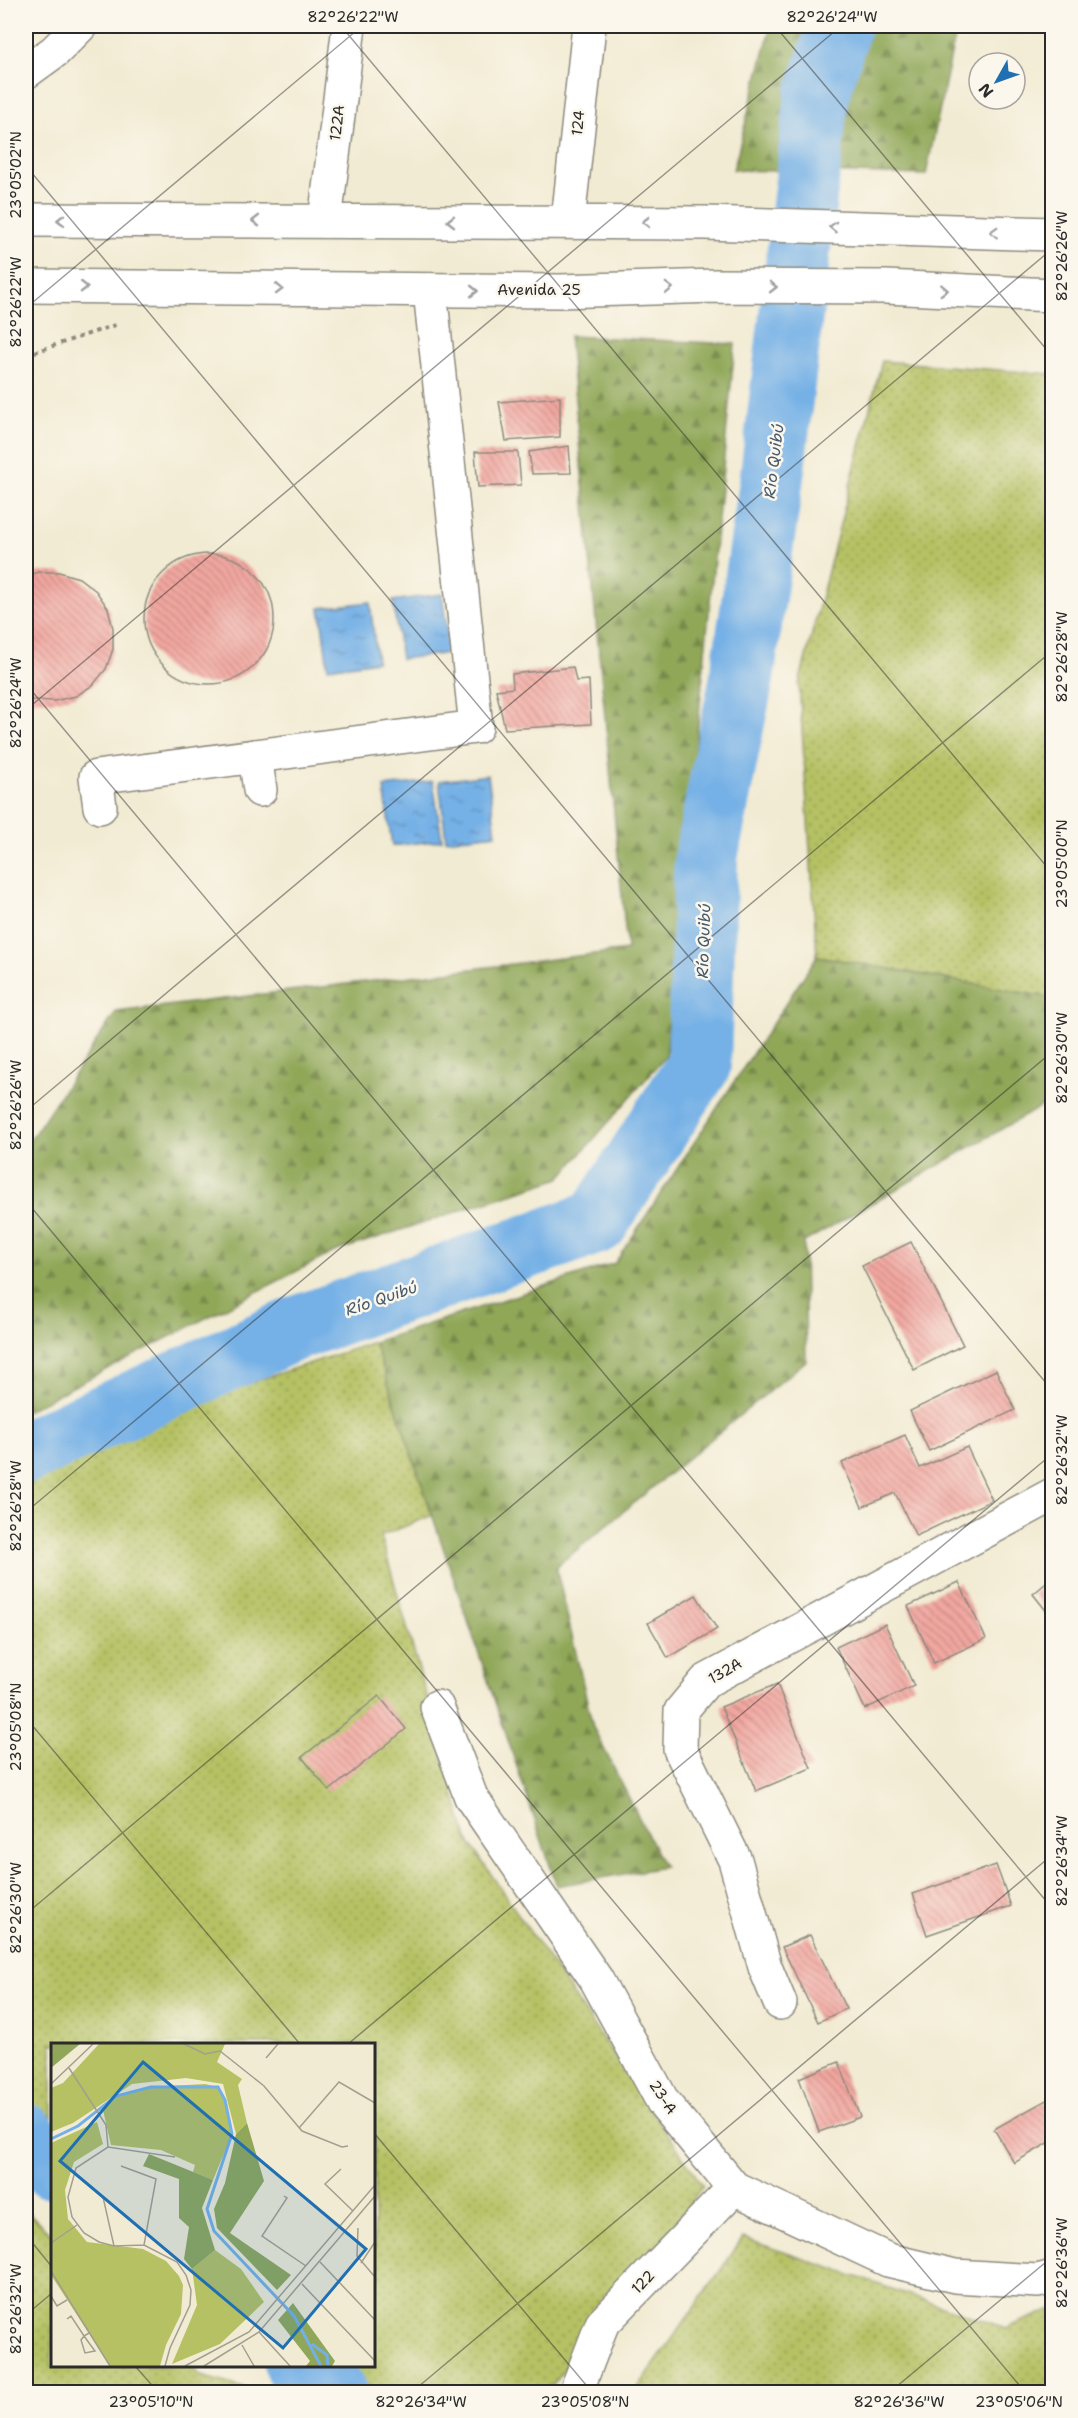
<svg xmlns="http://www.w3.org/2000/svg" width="1078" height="2418" font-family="'Shantell Sans',sans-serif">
<defs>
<pattern id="grass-dots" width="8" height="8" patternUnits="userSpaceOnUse" patternTransform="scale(1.5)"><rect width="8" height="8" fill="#b5c163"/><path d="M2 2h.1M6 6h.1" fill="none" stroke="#939d52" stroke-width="1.8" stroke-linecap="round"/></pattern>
<pattern id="forest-firs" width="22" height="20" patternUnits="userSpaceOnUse" patternTransform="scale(1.5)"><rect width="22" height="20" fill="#90a759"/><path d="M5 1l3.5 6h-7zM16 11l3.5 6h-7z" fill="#76884a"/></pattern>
<pattern id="water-ripples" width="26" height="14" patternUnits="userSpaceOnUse" patternTransform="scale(1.5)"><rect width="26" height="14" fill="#74b0e6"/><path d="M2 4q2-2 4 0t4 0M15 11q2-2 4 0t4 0" fill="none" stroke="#5f8fbb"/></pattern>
<pattern id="building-back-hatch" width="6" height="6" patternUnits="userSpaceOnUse" patternTransform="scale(1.5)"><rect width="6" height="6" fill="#f2a7a0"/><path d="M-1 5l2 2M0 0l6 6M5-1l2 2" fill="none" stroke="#c48883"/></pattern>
</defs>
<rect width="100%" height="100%" fill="#fbf7ec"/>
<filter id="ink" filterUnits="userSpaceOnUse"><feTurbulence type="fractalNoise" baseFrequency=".0167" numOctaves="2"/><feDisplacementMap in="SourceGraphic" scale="12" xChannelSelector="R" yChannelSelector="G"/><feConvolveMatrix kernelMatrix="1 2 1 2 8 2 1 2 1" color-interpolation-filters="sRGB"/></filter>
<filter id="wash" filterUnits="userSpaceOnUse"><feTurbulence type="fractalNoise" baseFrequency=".008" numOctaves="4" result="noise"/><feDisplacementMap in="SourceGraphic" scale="24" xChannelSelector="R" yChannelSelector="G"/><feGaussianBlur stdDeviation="1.35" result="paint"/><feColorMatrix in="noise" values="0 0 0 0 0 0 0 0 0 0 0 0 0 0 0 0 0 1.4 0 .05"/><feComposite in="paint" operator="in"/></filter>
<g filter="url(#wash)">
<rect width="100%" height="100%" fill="#f2ebd3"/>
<!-- grass -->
<g fill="url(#grass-dots)" stroke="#707647" stroke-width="1.5">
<polygon points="882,361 1052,374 1052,998 817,956 799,684"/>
<polygon points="374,1342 433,1515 381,1536 467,1839 703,2186 548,2392 335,2392 296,2366 374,2366 374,2044 52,2044 52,2167 26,2136 26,1457"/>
<polygon points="26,2210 52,2235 52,2366 191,2366 201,2376 258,2392 26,2392"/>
<polygon points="743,2238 1006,2328 1052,2309 1052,2392 635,2392"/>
</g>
<!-- forest -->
<g fill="url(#forest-firs)" stroke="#5e6942" stroke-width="1.5">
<polygon points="771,26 957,26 926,175 733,170"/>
<polygon points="569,336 735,344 666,1056 560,1178 334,1252 26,1411 26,1146 116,1012 627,950"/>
<polygon points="817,956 1052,998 1052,1063 1044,1105 804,1242 806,1361 556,1567 593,1727 664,1867 557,1886 374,1342 615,1263"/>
</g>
<!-- water -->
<g fill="url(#water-ripples)" stroke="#506e88" stroke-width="1.5">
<polygon points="442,594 450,653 401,659 393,601"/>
<polygon points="370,602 377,661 328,668 320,608"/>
<polygon points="488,775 496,834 446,840 439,781"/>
<polygon points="433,781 442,840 392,846 384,787"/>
</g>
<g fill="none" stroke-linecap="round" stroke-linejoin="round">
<!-- river -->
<g stroke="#74b0e6" stroke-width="64">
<polyline points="26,1452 294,1329 597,1222 699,1065 706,857 742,677 772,476 817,96 839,26"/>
<polyline points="26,2136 52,2167"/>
<polyline points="296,2366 335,2392"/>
</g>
</g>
<g id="blocks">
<!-- building -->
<g fill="url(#building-back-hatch)">
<polygon points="560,397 560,437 506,441 499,402"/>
<polygon points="569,446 571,473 532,474 529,452"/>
<polygon points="475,452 518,452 521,485 478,487"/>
<circle cx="209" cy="619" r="65"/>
<polygon points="38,572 59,572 79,578 96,591 108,608 113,628 113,649 106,669 93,685 76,696 54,701 32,700 26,697 26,576"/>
<polygon points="573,667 576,681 589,680 591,724 505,729 496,690 513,688 512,674"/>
<polygon points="911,1242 963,1345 914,1370 862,1266"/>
<polygon points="996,1370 1015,1410 929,1451 910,1411"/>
<polygon points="905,1435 920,1468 967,1447 992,1500 916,1536 895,1493 862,1507 842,1463"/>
<polygon points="1052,1578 1052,1618 1033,1594"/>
<polygon points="959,1582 986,1639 934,1663 908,1606"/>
<polygon points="696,1595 717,1629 668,1658 648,1623"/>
<polygon points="885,1624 914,1686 865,1709 836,1647"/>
<polygon points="777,1684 811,1768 756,1791 721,1707"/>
<polygon points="379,1696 406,1729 329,1791 302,1757"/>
<polygon points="996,1865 1011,1906 927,1935 913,1894"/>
<polygon points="810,1935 846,2009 818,2022 782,1947"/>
<polygon points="839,2062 860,2117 819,2132 799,2078"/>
<polygon points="1052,2097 1052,2141 1014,2163 994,2129"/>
</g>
</g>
</g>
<g filter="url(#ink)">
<use href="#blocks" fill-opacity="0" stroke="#8e8b7f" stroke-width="1.5"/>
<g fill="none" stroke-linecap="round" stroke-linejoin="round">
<defs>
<g id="minor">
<polyline points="26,72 55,51 80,26"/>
<polyline points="325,221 349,26"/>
<polyline points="568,221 589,26"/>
<polyline points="255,756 260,790"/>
<polyline points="100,807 96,777 476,727 430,290"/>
<polyline points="437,1707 471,1797 596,1979 663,2102 734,2188 888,2260 955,2276 1038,2281 1052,2277"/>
<polyline points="780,2003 765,1967 735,1860 680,1749 681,1711 706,1681 1052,1495"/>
<polyline points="576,2392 602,2324 734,2188"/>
</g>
<g id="major">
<polyline points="26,220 705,223 1052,234"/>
<polyline points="26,286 560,291 715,286 886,287 1052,295"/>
</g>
</defs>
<!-- minor casing -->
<use href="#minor" stroke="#8e8b7f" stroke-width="36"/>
<!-- major casing -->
<use href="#major" stroke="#8e8b7f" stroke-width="36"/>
<!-- path -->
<polyline stroke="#8e8b7f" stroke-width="4" stroke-dasharray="4.5 4.5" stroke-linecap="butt" points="26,355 118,324"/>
<!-- minor -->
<use href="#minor" stroke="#fff" stroke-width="33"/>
<!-- major -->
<use href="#major" stroke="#fff" stroke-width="33"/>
</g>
<!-- one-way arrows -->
<defs><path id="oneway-chevron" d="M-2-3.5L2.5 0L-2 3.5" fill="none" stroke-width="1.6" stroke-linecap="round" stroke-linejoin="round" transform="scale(1.5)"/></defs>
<g stroke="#a0a0a0">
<use href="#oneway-chevron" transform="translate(61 220) rotate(-180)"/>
<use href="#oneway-chevron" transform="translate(256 221) rotate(-180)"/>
<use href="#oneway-chevron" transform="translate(451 221) rotate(-180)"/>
<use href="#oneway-chevron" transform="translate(646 222) rotate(-179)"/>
<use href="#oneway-chevron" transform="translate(833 227) rotate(-178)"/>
<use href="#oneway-chevron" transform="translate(994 232) rotate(-178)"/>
<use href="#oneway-chevron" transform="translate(84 287) rotate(1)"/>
<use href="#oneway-chevron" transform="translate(773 287)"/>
<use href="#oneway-chevron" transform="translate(669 288) rotate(-2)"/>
<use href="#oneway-chevron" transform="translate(279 289) rotate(1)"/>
<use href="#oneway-chevron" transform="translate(944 290) rotate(3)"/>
<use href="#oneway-chevron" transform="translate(474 291)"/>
</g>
</g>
<!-- ticks -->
<path fill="none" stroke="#2b2b2b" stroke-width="1.5" stroke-opacity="0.45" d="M341,26L1052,873M775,26L1052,356M26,166L1052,1390M26,308L362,26M26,684L1052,1908M26,710L841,26M26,1111L1052,249M26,1201L1025,2392M26,1512L1052,651M26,1718L300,2044M26,1914L1052,1052M348,2044L1052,1454M374,2133L592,2392M26,2235L52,2267M26,2315L52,2293M135,2366L158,2392M412,2392L1052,1855M890,2392L1052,2257"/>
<g text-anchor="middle" stroke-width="5" stroke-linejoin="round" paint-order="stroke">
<!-- street labels -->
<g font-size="15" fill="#2b2b2b" stroke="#fbf7ec">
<text transform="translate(337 123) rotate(-83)" y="5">122A</text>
<text transform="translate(578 123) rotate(-84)" y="5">124</text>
<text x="539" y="295">Avenida 25</text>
<text transform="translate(725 1671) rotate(-30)" y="5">132A</text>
<text transform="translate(663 2097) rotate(57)" y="5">23-A</text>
<text transform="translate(643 2282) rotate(-46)" y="5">122</text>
</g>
<!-- water labels -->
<g font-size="16" font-style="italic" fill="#455a6c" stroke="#fbf7ec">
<text transform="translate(773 461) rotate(-83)" y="6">Río Quibú</text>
<text transform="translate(703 941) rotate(-88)" y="6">Río Quibú</text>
<text transform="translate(381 1298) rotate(-19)" y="6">Río Quibú</text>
</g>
</g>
<!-- overview -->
<g transform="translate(51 2043)">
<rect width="324" height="324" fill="#f2ebd3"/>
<path d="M48,1H174L166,19L191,36L187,42L196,80L185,91L172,41L135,35L81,41L22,80L0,89V45L12,40ZM154,41L167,44L174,57L181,91L162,137L142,129L144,122L110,107L60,102L52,67L65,53L100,44ZM46,79L52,101L23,119L14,147L17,176L36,199L92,206L115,218L128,233L132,242L130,271L115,302L109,323H59L0,232V100ZM164,207L190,226L213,259L169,301L121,321L146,262L141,226Z" fill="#b5c163"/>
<path d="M0,1H29L0,25ZM196,80L213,138L179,190L240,232L226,247L166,185L163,166L174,140L185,91ZM98,111L162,137L151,165L164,207L141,226L133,216L138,184L128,175V136L92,123ZM242,260L284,318L281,323H255L259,318L227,277Z" fill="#90a759"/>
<path fill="none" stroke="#74b0e6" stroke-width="3" d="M0,96L27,83L65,53L100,44H167L174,57L181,91L156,166L163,188L243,273L270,323M261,301L276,312L277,323"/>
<path fill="none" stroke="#a29e90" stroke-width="1.5" d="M133,1L154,11L169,8L213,43L251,88L291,104L297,103M215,15L227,1M18,25L55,82L57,104M0,41L42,1M248,85L288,39L324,60M70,123L105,136L93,202M290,126L274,141L302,168M233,153L236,155L211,193L255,223M52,154L63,203M307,185L306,213L324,234M0,200L26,182M269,219L324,277M310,220L324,199M0,228L59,323M251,241L324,318M0,253L6,263L16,257M16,276L20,273L33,293L41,304L44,308L34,310L30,297L33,293L38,290M208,289L239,323M191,302L203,323M114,323L119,305L139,262L140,247L135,232L126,219L93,202L63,203L48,199L33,190L21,174L17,154L25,125L57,104L124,114M134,323L198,289L324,142M153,323L208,289L324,153"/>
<path fill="#1f6fb2" fill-opacity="0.15" stroke="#1f6fb2" stroke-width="3" d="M92,19L315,206L232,305L9,118Z"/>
<rect width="324" height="324" fill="none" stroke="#2b2b2b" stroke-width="3"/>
</g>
<!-- margin -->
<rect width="1078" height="2418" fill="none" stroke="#fbf7ec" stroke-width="66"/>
<!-- north arrow -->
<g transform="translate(997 81) rotate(230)"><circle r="28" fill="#fbf7ec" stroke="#a8a59f" stroke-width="1.5"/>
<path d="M0-4.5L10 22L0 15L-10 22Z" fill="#1f6fb2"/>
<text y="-9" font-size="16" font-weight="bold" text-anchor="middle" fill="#2b2b2b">N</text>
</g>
<rect x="33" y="33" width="1012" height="2352" fill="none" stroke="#2b2b2b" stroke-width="2"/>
<g font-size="15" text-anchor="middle" fill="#2b2b2b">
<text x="353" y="22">82°26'22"W</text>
<text x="832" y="22">82°26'24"W</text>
<text transform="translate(16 175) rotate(-90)" y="5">23°05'02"N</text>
<text transform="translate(1062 256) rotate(-90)" y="5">82°26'26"W</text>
<text transform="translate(16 302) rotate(-90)" y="5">82°26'22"W</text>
<text transform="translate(1062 657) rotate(-90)" y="5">82°26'28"W</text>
<text transform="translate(16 703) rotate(-90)" y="5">82°26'24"W</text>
<text transform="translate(1062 864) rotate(-90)" y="5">23°05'00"N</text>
<text transform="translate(1062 1058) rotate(-90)" y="5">82°26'30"W</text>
<text transform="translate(16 1105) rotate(-90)" y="5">82°26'26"W</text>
<text transform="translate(1062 1460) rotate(-90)" y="5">82°26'32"W</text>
<text transform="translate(16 1506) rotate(-90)" y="5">82°26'28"W</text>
<text transform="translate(16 1727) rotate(-90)" y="5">23°05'08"N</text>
<text transform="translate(1062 1861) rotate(-90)" y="5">82°26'34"W</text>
<text transform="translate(16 1908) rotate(-90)" y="5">82°26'30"W</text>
<text transform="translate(1062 2263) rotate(-90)" y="5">82°26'36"W</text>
<text transform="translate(16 2309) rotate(-90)" y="5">82°26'32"W</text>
<text x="151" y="2407">23°05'10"N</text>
<text x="421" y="2407">82°26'34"W</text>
<text x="585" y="2407">23°05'08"N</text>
<text x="899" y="2407">82°26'36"W</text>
<text x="1019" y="2407">23°05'06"N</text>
</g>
</svg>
